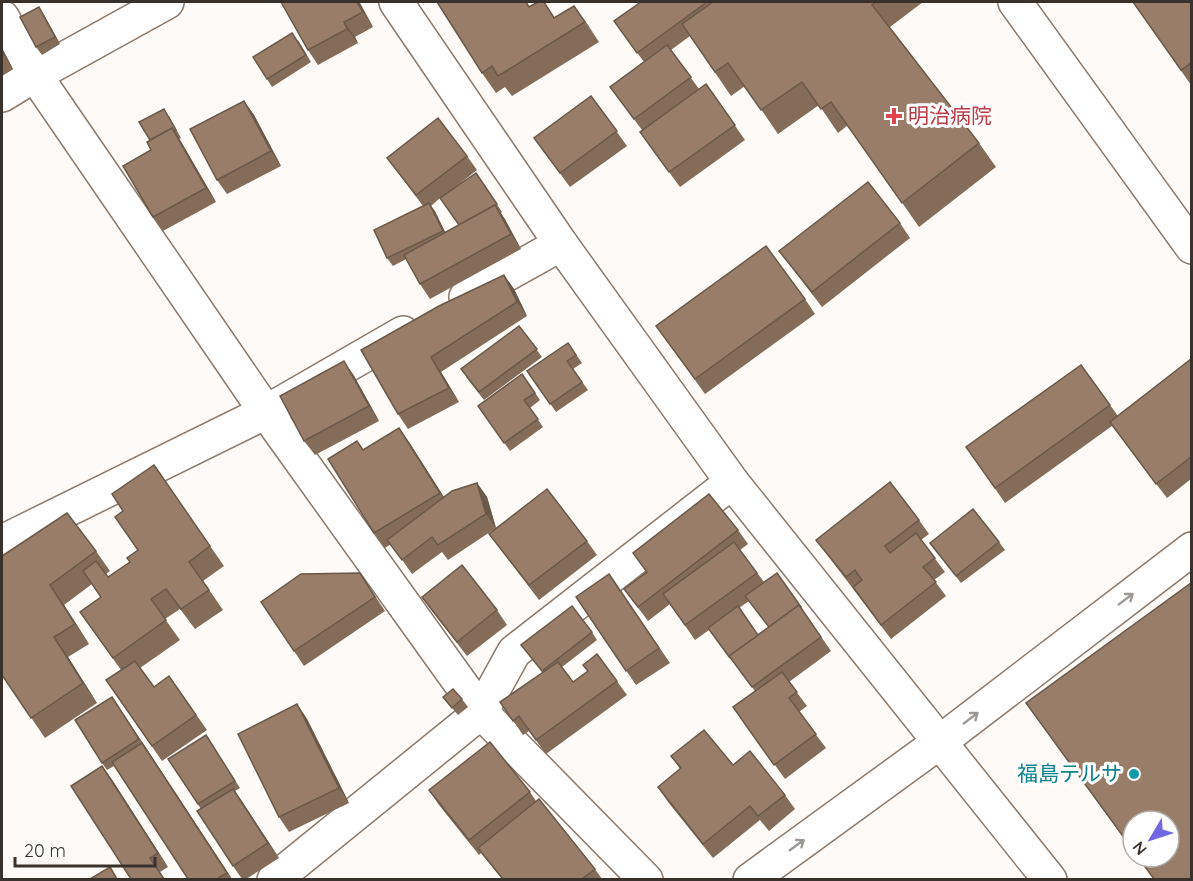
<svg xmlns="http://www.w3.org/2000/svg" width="1193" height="881" font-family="Quicksand,'Noto Sans JP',sans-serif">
<rect width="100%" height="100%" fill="#fefaf7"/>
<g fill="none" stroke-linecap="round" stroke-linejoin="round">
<defs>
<g id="minor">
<polyline points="396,2 561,244 732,482 1050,880"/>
<polyline points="1015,2 1192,247"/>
<polyline points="2,17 35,75 266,412 481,712 646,880"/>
<polyline points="2,95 35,75 167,2"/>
<polyline points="466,297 561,244"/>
<polyline points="2,542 266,412 403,333"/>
<polyline points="274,880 481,712 514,652 732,482"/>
<polyline points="750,880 941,741 1192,549"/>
</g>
</defs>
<!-- minor casing -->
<use href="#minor" stroke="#8b796b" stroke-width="36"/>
<!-- minor -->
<use href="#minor" stroke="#fff" stroke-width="33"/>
</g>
<!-- wall -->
<g fill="#846c59" fill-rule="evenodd">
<polygon points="359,2 373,27 355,37 358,43 318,65 308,50"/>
<polygon points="544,2 555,18 574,6 599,42 512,96 505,87 496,93 482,73 530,6"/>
<polygon points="641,2 923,2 890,27 979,143 996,167 919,227 848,125 838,133 819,105 778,134 745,86 731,96 690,36 671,50 699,89 706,84 745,140 680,187 650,146 642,130 610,87 644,62 614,21"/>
<polygon points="1133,2 1191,2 1191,85"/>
<polygon points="44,15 60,44 42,55 36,47"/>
<polygon points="298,40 311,62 272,87 267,79"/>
<polygon points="2,48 13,69 2,76"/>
<polygon points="591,96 627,146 570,187 534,138"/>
<polygon points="244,101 254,115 281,166 227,194 217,180"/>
<polygon points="169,116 181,138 179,139 216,202 163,231 153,217 151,150 150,140"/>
<path d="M467,156L477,170L453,189L476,173L502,212L501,213L521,249L430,299L420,284L406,259L393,266L387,258L423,206L387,158ZM440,198L459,225L445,232L431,206Z"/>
<polygon points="900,223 910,238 822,307 779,251"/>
<polygon points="504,275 514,289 527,316 441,372 459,402 408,429 398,414 361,350"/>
<polygon points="805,299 815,314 705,394 666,340"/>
<polygon points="519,326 542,357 484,400 466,377"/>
<polygon points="568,343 582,363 573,369 588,390 556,412 527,371"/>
<polygon points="1191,359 1191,479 1167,498 1112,426 1005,503 966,447 1081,365 1118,416"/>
<polygon points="344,361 354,376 379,421 315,455 304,441"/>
<polygon points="522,374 540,400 530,408 543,427 510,451 478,406"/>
<polygon points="357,441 363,450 409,442 444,497 477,483 487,497 496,528 448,560 442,552 412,574 391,544 385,548 374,533"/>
<polygon points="154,465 224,566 203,581 223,610 195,629 180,609 165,619 180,640 140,668 154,687 169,676 207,730 162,761 106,680 121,670 80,612 101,597 92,584 64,605 89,644 68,657 97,703 45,738 2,675 2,556 96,551 110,571 106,574 108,577 130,562 138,550 123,511"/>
<polygon points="919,520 929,534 921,540 945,572 934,580 946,596 891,639 816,540"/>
<path d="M738,530L748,544L740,550L764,582L777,573L831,651L789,682L807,706L799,712L826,748L785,779L733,707L755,691L709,630L695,640L670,604L648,621L624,589L646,572L633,553ZM749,601L769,627L758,635L739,608Z"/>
<polygon points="489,534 587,541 597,555 539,600"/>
<polygon points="999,542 1005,550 961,583 930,543"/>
<polygon points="360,573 385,611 304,666 261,602"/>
<polygon points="609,574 670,663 636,685 576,597"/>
<polygon points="422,597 497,610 507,625 467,656 432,611"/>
<polygon points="592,632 597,640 562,667 573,682 588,671 583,665 597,654 627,695 546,754 529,731 523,735 500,702 543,673 527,652"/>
<polygon points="112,697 152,757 232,879 188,879 114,766 107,770 102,763"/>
<polygon points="443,697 462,699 468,707 458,715"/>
<polygon points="1026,703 1191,879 1154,879 1137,857 1169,857 1133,821 1133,851"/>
<polygon points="297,704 307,719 349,803 289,832 279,817"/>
<polygon points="211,743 240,788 235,791 279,858 246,879 242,879 233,866 201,809 168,759"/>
<polygon points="671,756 733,765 785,795 795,809 769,831 760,820 713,858 668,802 658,787 680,769"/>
<polygon points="102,766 168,867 160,872 71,786"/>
<polygon points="429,790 530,792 536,801 595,869 602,879 502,879 481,853 479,855 439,805"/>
</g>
<!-- shaded-wall -->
<g fill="#6b5849">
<polygon points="357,2 360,3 373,27 363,12"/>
<polygon points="574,6 588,25 599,42 585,22"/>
<polygon points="39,7 44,15 60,44 55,37"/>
<polygon points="344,22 355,37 358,43 347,29"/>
<polygon points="2,48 13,69 2,53"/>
<polygon points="244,101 254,115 281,166 271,151"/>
<polygon points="172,128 182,143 216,202 206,188"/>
<polygon points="429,203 435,211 448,238 443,231"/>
<polygon points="495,205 505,219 521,249 511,234"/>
<polygon points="504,275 514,289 527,316 517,302"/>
<polygon points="431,357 441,372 459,402 449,388"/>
<polygon points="344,361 354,376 379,421 369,406"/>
<polygon points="399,428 409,442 450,507 440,493"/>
<polygon points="477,483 487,497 496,528 486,514"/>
<polygon points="50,585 64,605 89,644 75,624"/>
<polygon points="54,637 68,657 97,703 83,683"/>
<polygon points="112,697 152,757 232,879 227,873"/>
<polygon points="297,704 307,719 349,803 339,788"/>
<polygon points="102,766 113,781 168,867 158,853"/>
<polygon points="233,789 243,803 279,858 268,843"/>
</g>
<!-- building -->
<g fill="#997d68" stroke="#6b5849" stroke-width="1.5">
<polygon points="281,2 357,2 363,12 344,22 347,29 308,50"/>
<polygon points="437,2 526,2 529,7 538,2 544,2 554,18 574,6 585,22 498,76 492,66 482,73"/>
<polygon points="641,2 707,2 637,53 614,21"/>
<polygon points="713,2 876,2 872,5 979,143 902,203 831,102 821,109 802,82 761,110 728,63 715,72 682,24"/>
<polygon points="1133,2 1191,2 1191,63 1181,70"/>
<polygon points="39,7 55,37 36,47 20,17"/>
<polygon points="292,33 306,55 267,79 253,57"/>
<polygon points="667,45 691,77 634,119 610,87"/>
<polygon points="706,84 735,125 669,172 640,132"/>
<polygon points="591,96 617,131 560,173 534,138"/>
<polygon points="244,101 271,151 217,180 190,129"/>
<polygon points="164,109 176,130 173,131 172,128 150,140 139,122"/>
<polygon points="438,118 467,156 416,195 387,158"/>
<polygon points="172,128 206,188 153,217 123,166 151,150 147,142"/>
<polygon points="476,173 497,204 459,225 440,198"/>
<polygon points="868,182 900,223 812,292 779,251"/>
<polygon points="429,203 443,231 387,258 374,230"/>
<polygon points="495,205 511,234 420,284 404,255"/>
<polygon points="766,246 805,299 695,379 656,326"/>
<polygon points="504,275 517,302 431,357 449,388 398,414 361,350 439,306"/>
<polygon points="519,326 537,349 479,392 461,369"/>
<polygon points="568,343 576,355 567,361 582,382 550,404 527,371"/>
<polygon points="1191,359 1191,457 1156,484 1110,422"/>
<polygon points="344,361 369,406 304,441 280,396"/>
<polygon points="1081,365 1110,405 995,488 966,447"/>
<polygon points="522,374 535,393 524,400 538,419 504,443 478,406"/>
<polygon points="399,428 440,493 374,533 328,459 357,441 363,450"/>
<polygon points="154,465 210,546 189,562 209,590 181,609 166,589 151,599 166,620 113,658 80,612 101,597 83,571 96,561 108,577 130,562 127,558 138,550 115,517 123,511 112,494"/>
<polygon points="890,482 919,520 885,546 890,553 916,533 935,558 923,567 936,582 881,625 853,587 862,580 855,570 846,577 816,540"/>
<polygon points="477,483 486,514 438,545 432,537 402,560 387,540 452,491"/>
<polygon points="547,489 587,541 529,585 489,534"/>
<polygon points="709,494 738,530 638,607 624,589 647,572 633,553"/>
<polygon points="973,509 999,542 956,576 930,543"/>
<polygon points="67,513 96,551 50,585 75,624 54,637 83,683 31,718 2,675 2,556"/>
<polygon points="734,542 757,573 685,625 663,594"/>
<polygon points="462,565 497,610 457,642 422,597"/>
<polygon points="360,573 375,597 294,651 261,602 301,574"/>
<polygon points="777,573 801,607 800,608 799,605 769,627 745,596"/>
<polygon points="609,574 659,648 626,671 576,597"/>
<polygon points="1191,583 1191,879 1154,879 1138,857 1169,857 1169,821 1133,821 1133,850 1026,703"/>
<polygon points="799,605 821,637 752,687 729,656"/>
<polygon points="572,606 592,632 542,671 521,645"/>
<polygon points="738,606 758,635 729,656 730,658 708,628"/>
<polygon points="597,654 617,681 536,740 519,716 513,721 500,702 558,662 573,682 588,671 583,665"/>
<polygon points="135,661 154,687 169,676 196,715 152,746 106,680"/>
<polygon points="782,672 797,692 789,698 816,734 774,765 733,707"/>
<polygon points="453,689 462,699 452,708 443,697"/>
<polygon points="112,697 139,739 102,763 75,720"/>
<polygon points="297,704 339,788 279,817 238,734"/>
<polygon points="704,730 733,765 750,751 785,795 758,816 750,806 703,844 658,787 681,768 671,756"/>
<polygon points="206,735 235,781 198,804 168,759"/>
<polygon points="490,742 530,792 469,840 429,790"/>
<polygon points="142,743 227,873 217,879 188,879 112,762"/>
<polygon points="102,766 158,853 150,858 164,879 131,879 71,786"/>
<polygon points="233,789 268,843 233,866 197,811"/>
<polygon points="539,799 595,869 582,879 503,879 478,848"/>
<polygon points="110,867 117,879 90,879"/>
</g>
<!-- one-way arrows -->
<defs><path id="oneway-shaft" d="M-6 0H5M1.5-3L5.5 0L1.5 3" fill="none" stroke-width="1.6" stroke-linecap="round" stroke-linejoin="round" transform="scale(1.5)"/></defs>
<g stroke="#9c9895">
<use href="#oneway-shaft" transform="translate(1126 599) rotate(-37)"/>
<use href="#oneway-shaft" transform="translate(971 718) rotate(-37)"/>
<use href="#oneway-shaft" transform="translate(797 845) rotate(-36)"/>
</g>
<!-- markers -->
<path fill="#e0444e" stroke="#fff" stroke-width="2" d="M891 107h6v6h6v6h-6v6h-6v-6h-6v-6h6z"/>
<circle fill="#0f9aa8" stroke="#fff" stroke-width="2" cx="1134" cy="774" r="6"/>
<g text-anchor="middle" stroke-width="6" stroke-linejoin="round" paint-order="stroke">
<!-- health labels -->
<g font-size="21" fill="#be3a42" stroke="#fff" text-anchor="start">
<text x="908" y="123">明治病院</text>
</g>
<!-- culture labels -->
<g font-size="21" fill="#0d838f" stroke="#fff" text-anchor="end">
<text x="1122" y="781">福島テルサ</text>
</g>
</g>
<!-- border -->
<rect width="1193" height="881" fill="none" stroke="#39312b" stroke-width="6"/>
<!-- north arrow -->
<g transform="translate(1151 839) rotate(231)"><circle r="28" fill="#ffffff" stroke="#b0adaa" stroke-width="1.5"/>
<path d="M0-4.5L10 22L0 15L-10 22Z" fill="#7267e2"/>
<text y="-9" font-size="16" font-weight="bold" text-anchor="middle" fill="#39312b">N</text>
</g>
<!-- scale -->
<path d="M15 857v9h140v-9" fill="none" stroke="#39312b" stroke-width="3"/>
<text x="24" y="857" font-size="18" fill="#39312b" stroke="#ffffff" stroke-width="4.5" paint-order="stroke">20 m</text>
</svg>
